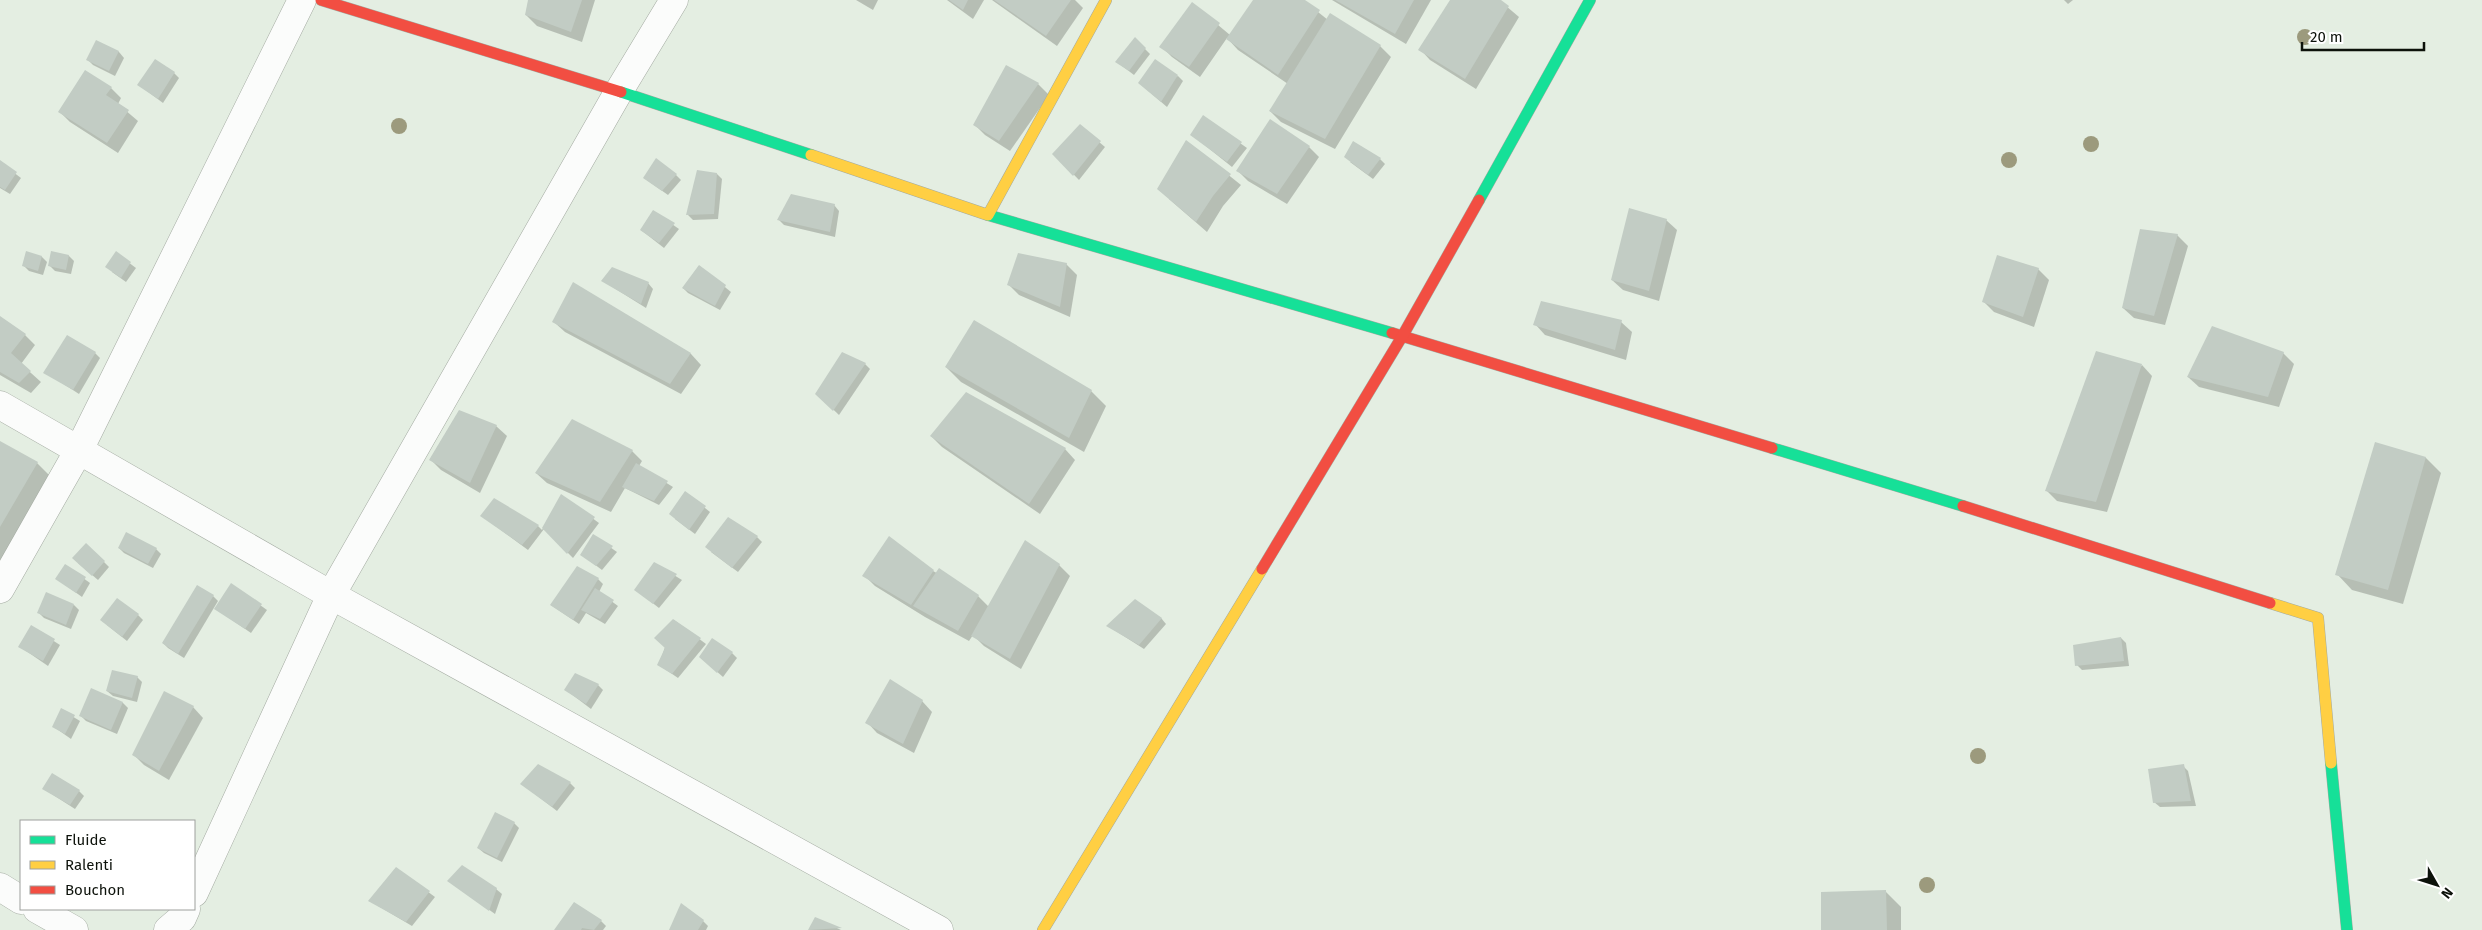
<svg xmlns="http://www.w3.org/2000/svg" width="2482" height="930" font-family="'Fira Sans',sans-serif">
<rect width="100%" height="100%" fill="#e4eee2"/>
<!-- shadow -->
<g fill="#0003">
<polygon points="530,0 595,0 582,42 537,26 526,15"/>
<polygon points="856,0 878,0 873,10"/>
<polygon points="947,0 984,0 973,19"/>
<polygon points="992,0 1075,0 1083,8 1057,46"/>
<polygon points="1255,0 1303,0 1328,20 1380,46 1391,57 1335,149 1281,122 1270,111 1288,84 1238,50 1227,38 1200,77 1172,57 1161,46 1193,4 1230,35"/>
<polygon points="1332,0 1431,0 1406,44"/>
<polygon points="1451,0 1499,0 1519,17 1476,89 1430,60 1420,49"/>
<polygon points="2064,0 2073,0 2068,4"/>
<polygon points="1135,39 1150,54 1134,75 1117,62"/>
<polygon points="97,42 119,52 124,58 115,76 93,65 88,60"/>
<polygon points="1007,67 1038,84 1049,95 1010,151 985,135 975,125"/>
<polygon points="174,73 179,78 163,103 139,85"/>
<polygon points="1178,76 1183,81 1167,107 1145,88"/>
<polygon points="111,88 121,98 118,104 138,121 118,153 70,122 60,112"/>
<polygon points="1203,117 1247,148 1232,167 1192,135"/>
<polygon points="1080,126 1105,147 1079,180 1054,154"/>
<polygon points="1186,141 1241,185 1223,206 1207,232 1169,199"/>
<polygon points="1309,147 1319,157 1287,204 1248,181 1238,171"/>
<polygon points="1380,159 1385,164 1373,179 1350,162"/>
<polygon points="0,162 21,178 10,194 0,188"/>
<polygon points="698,171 717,174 722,179 718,219 693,220 688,215"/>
<polygon points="676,175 681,180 668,195 644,178"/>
<polygon points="834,205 839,211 835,237 784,225 779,220"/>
<polygon points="653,211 679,229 664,248 641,230"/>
<polygon points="1666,220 1677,230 1659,301 1623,290 1612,280"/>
<polygon points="2177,235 2188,246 2165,325 2134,318 2123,308"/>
<polygon points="27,253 42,257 47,262 43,275 29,271 24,266"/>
<polygon points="52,253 69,256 74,261 71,274 55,271 50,266"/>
<polygon points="116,253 136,268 126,282 112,272"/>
<polygon points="1066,264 1077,275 1070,317 1019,295 1008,284"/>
<polygon points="699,266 731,292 720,310 688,293 683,288"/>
<polygon points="2038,269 2049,280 2034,327 1994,312 1984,302"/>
<polygon points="603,281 648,283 653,289 646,308"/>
<polygon points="574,284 691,354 701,365 681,394 565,332 554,322"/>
<polygon points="0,319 25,335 35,345 21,364 41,382 31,393 0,375"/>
<polygon points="1621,322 1632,332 1626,360 1545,335 1535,324"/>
<polygon points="95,353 100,358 79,394 45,372"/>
<polygon points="2283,353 2294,364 2279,407 2199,387 2188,377"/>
<polygon points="865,364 870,369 839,415 816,393"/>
<polygon points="2142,365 2152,376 2107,512 2057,501 2046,490"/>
<polygon points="946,367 1091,391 1106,406 1084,452 961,382"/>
<polygon points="496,426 507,436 480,493 441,470 431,460"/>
<polygon points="931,436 1065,449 1075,460 1040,514 942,447"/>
<polygon points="0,442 37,463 52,478 0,569"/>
<polygon points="2376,444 2426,458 2441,473 2403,604 2352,590 2337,574"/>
<polygon points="632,451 642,461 639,466 673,487 659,505 625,488 611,512 547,483 536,473"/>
<polygon points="685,492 710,512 695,534 675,519"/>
<polygon points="562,496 599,523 573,558 544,529 528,550 482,516 538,526 542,530"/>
<polygon points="594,536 617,552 602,570 582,555"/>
<polygon points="757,537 762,542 738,572 711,552"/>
<polygon points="86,544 109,567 98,580 78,563"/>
<polygon points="119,548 156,549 161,554 153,568 124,553"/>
<polygon points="654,563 682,580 659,608 641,594"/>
<polygon points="65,565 90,583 82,597 57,579"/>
<polygon points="1059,565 1070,576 1021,669 984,646 973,635 969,641 925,617 875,586 864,575 933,571 978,596 989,607"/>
<polygon points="578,568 598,579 603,584 599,592 618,606 605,624 586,613 579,624 551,605"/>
<polygon points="232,585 267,610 251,633 216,609"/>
<polygon points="213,596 218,601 184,658 168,648 163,643"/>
<polygon points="74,605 79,610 71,629 44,618 39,613"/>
<polygon points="138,615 143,620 127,641 107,625"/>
<polygon points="1161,618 1166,624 1144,649 1108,626"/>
<polygon points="674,620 706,644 678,678 659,665"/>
<polygon points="32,627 60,645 48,666 19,646"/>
<polygon points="2121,638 2126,643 2129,666 2082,670 2077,665"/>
<polygon points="732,653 737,658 723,677 706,662"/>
<polygon points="137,677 142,682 137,702 113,696 107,691"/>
<polygon points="598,685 603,690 591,709 566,690"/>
<polygon points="92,690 123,703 128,708 117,734 86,721 81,716"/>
<polygon points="922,701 932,712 914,753 877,733 867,722"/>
<polygon points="193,707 203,718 169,780 144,765 134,755"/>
<polygon points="62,710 80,721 71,739 54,727"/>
<polygon points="2183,766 2188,771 2196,806 2160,807 2154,802"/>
<polygon points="570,783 575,788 557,811 522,784"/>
<polygon points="44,789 79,791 84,796 75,809"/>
<polygon points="514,823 519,828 502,862 484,853 478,848"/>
<polygon points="396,868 435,897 412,926 370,901"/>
<polygon points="449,881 496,889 502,894 495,914"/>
<polygon points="1886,892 1901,907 1901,930 1822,930"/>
<polygon points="816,918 841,930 842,930 809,930"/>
<polygon points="601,921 606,926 603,930 556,930"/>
<polygon points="703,921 708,926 706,930 670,930"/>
</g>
<!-- building -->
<g fill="#c2ccc4">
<polygon points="528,0 582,0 571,32 525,15"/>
<polygon points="949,0 968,0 963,10"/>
<polygon points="994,0 1071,0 1046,36"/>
<polygon points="1253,0 1305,0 1320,10 1278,75 1226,39"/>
<polygon points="1335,0 1414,0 1395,34"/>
<polygon points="1450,0 1501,0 1509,6 1465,79 1418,50"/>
<polygon points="1192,2 1220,23 1189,67 1159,47"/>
<polygon points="1330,13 1381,45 1325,139 1269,111"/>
<polygon points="1135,37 1146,48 1129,71 1115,62"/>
<polygon points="96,40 119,51 109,71 86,60"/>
<polygon points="155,59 175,72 158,99 137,85"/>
<polygon points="1155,59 1178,75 1161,102 1138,83"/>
<polygon points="1006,65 1039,83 999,141 973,125"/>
<polygon points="85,70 112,87 106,95 129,110 107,143 58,112"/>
<polygon points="1203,115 1242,142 1227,162 1190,135"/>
<polygon points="1270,119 1310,146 1277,194 1236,171"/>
<polygon points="1080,124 1101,141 1073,176 1052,154"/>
<polygon points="1186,140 1231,174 1213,196 1196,222 1157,189"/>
<polygon points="1353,141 1381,158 1368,175 1344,157"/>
<polygon points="656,158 677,174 662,191 643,178"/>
<polygon points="0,160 17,172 5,190 0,187"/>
<polygon points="697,170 717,173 714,214 686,215"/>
<polygon points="791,194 835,204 830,232 777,220"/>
<polygon points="1629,208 1667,219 1649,291 1611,280"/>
<polygon points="653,210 675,223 659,243 640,230"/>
<polygon points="2140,229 2178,234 2154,316 2122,308"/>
<polygon points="26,251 42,256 38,271 22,266"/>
<polygon points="51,251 69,255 66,270 48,266"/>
<polygon points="116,251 131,262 121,278 105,267"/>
<polygon points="1018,253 1067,263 1060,307 1007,285"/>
<polygon points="1997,255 2039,268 2023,317 1982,302"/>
<polygon points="699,265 726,285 715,306 682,288"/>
<polygon points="612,267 649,282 641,304 601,281"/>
<polygon points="573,282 691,353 670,384 552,322"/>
<polygon points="1541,301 1622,320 1615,350 1533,325"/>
<polygon points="0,316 26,334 11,353 31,371 19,383 0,372"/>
<polygon points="974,320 1092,390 1069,438 945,367"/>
<polygon points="2212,326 2284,352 2268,397 2187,377"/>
<polygon points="67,335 96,352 73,390 43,373"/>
<polygon points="2096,351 2142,364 2096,502 2045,491"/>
<polygon points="842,352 866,363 833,411 815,394"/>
<polygon points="966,392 1066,448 1029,504 930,436"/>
<polygon points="459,410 497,425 470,483 429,460"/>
<polygon points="572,419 633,450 600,502 535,473"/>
<polygon points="0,441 38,462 0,527"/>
<polygon points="2375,442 2426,457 2388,590 2335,575"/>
<polygon points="636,463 668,481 654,501 622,487"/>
<polygon points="685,491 706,506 689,530 669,514"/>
<polygon points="561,494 595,517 567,554 542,528"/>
<polygon points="494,498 539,525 522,545 480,516"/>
<polygon points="728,517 758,536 732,568 705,547"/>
<polygon points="126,532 157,548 148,564 118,548"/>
<polygon points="593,534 613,546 596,566 580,555"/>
<polygon points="889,536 934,570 911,605 862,576"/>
<polygon points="1025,540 1060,564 1010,659 971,636"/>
<polygon points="86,543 105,561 92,576 72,558"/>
<polygon points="654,562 677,574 653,604 634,590"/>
<polygon points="65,564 86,577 76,593 55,579"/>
<polygon points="577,566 599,578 573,620 550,605"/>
<polygon points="939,568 979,595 958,631 913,606"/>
<polygon points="231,583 262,604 245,629 214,609"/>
<polygon points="197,585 214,595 178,654 162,643"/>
<polygon points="595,588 614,600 600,619 581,610"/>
<polygon points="46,592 74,604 66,625 37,613"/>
<polygon points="117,598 139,614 122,637 100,620"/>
<polygon points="1135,599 1162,618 1139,645 1106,626"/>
<polygon points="673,619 701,638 672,674 657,665 665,648 654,638"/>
<polygon points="31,625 55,639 43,661 18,647"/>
<polygon points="2121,637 2124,661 2075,666 2073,645"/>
<polygon points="712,638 733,652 717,673 699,657"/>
<polygon points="112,670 138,676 132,698 106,691"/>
<polygon points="575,673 599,684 586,704 564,690"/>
<polygon points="890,679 923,700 903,744 865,723"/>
<polygon points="91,688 123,702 111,730 79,716"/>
<polygon points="164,691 194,706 159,771 132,755"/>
<polygon points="61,708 75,715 65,734 52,727"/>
<polygon points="538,764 571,782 552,807 520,784"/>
<polygon points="2184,764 2191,801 2153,803 2148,769"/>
<polygon points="52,773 80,790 70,805 42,789"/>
<polygon points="495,812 515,822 497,858 477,848"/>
<polygon points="462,865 497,888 489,911 447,881"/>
<polygon points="396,867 430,891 406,922 368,901"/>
<polygon points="1886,890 1887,930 1821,930 1821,892"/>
<polygon points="574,902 602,920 594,930 582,928 581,930 554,930"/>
<polygon points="681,903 704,920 698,930 669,930"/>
<polygon points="815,917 842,928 808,930"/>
</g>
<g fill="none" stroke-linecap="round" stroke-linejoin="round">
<defs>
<g id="street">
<polyline points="0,405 331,595 939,930"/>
<polyline points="0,589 79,450 302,0"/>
<polyline points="0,887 21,900"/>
<polyline points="194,893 331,595 619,91 674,0"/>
<polyline points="37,909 74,930"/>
<polyline points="168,930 182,918 186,909"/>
</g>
<g id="fast">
<polyline points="621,92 811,155"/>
<polyline points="1479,200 1590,0"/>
<polyline points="988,215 1392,333"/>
<polyline points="1772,448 1963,506"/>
<polyline points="2331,763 2347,930"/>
</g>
<g id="slow">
<polyline points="811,155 988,215 1106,0"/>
<polyline points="2270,603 2318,618 2331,763"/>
<polyline points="1043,930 1262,569"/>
</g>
<g id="jam">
<polyline points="321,0 621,92"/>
<polyline points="1392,333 1772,448"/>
<polyline points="1963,506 2270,603"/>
<polyline points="1262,569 1403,335 1479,200"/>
</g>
</defs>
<!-- street casing -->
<use href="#street" stroke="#a3aaa1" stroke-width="29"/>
<!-- fast casing -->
<use href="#fast" stroke="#a3aaa1" stroke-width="12"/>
<!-- slow casing -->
<use href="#slow" stroke="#a3aaa1" stroke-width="12"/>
<!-- jam casing -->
<use href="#jam" stroke="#a3aaa1" stroke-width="12"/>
<!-- street -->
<use href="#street" stroke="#fbfcfb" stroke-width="28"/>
<!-- fast -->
<use href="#fast" stroke="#16e098" stroke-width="11"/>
<!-- slow -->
<use href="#slow" stroke="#ffcf43" stroke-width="11"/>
<!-- jam -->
<use href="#jam" stroke="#f24e42" stroke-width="11"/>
</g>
<!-- trees -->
<g fill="#9c9a7d">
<circle cx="2305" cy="37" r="8"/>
<circle cx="399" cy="126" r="8"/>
<circle cx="2091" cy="144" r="8"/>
<circle cx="2009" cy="160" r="8"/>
<circle cx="1978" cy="756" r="8"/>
<circle cx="1927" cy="885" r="8"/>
</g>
<!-- legend -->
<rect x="20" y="820" width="175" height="90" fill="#ffffff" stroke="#9ea09d"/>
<rect x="30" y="836" width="25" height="8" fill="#16e098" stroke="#9ea09d"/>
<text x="65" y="845" font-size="15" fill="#0d120b">Fluide</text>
<rect x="30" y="861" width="25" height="8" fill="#ffcf43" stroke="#9ea09d"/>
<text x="65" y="870" font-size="15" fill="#0d120b">Ralenti</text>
<rect x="30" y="886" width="25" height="8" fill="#f24e42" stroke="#9ea09d"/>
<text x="65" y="895" font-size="15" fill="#0d120b">Bouchon</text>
<!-- north arrow -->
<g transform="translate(2437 885) rotate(129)" stroke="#ffffff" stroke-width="4" paint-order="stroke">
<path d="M0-4L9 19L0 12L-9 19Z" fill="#0d120b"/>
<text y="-8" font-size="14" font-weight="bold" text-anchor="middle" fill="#0d120b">N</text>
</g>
<!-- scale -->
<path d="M2302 42v8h122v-8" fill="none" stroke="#0d120b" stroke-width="2.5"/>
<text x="2310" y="42" font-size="15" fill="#0d120b" stroke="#ffffff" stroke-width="4" paint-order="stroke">20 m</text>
</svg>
